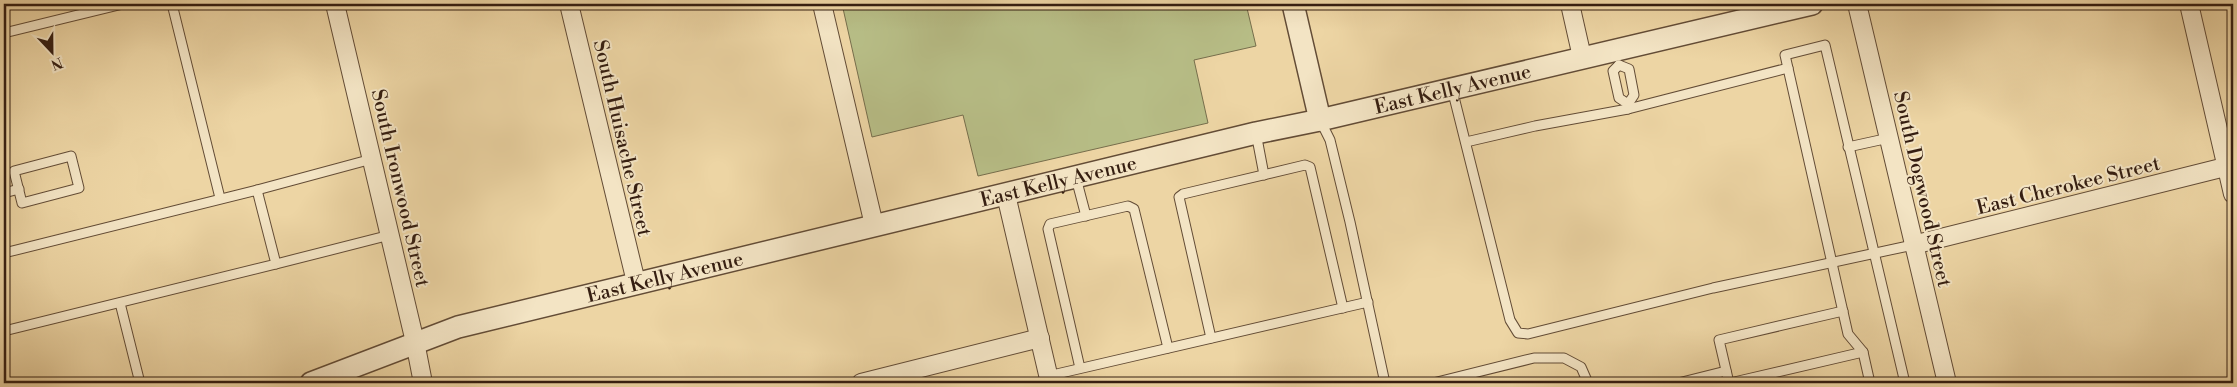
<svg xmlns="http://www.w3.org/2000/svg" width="2237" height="387" font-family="'Libre Bodoni',serif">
<rect width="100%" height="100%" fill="#edd5a4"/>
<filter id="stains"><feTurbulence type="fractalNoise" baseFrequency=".004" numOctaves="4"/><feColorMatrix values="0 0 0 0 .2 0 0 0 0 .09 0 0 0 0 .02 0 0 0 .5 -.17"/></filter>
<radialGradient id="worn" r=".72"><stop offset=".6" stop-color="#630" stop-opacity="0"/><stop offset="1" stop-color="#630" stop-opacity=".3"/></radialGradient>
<!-- garden -->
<polygon fill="#b7bd86" stroke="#766e4c" points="842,4 1246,4 1256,46 1194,60 1208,123 978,176 963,115 872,137"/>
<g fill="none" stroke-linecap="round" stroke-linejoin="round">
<defs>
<g id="service">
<polyline points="172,4 220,198"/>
<polyline points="4,33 123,4"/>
<polyline points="1619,65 1613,71 1619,98 1628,104 1628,109 1788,68"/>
<polyline points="1619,65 1629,69 1634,95 1628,104"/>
<polyline points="1452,89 1510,320 1518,333 1528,334 1713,288 1913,245"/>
<polyline points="1320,120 1330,140 1350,222 1385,383"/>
<polyline points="1256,133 1264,175"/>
<polyline points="1466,142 1535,126 1628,109"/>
<polyline points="1848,147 1889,138"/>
<polygon points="71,156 79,188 22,203 14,171"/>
<polyline points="1076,178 1086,216"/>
<polyline points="257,190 372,159"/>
<polyline points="4,193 19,189"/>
<polyline points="4,253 257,190 276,264 4,331"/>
<polyline points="276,264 390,235"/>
<polyline points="120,303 140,383"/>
<polyline points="1211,338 1179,197 1183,194 1305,165 1310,167 1343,308"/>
<polyline points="1080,368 1048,229 1050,224 1128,206 1134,209 1168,348"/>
<polyline points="1048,376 1368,302"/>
<polyline points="1433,383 1534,358 1564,358 1581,367 1588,383"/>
<polyline points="1678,383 1726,371"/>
<polyline points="1729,383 1719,340 1843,311"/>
<polyline points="1730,383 1863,352"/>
<polyline points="1870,383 1863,352 1848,334 1785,55 1825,45 1905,383"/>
</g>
<g id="minor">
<polyline points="335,4 415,342 423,383"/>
<polyline points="569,4 636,282"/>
<polyline points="822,4 874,225"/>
<polyline points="1570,4 1582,57"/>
<polyline points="1857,4 1947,383"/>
<polyline points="2189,4 2233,194"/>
<polyline points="1006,195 1050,383"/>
<polyline points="1913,245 2233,165"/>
<polyline points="861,383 1040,338"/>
</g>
<g id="tertiary">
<polyline points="1293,4 1320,120"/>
<path id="s1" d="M311,383L458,327L1256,133L1320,120L1812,4"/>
</g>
</defs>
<!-- service casing -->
<use href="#service" stroke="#634c36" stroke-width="11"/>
<!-- minor casing -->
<use href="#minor" stroke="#634c36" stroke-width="20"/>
<!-- tertiary casing -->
<use href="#tertiary" stroke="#634c36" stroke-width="24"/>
<!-- service -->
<use href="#service" stroke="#f3e4c4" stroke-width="9"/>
<!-- minor -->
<use href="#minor" stroke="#f3e4c4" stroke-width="18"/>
<!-- tertiary -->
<use href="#tertiary" stroke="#f3e4c4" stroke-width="21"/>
</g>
<g text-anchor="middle" stroke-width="4" stroke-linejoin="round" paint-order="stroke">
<!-- street labels -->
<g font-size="20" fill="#351e11" stroke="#f3e4c4">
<text dy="7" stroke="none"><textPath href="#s1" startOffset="1180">East Kelly Avenue</textPath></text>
<text transform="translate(623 138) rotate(77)" y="7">South Huisache Street</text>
<text dy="7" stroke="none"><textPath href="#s1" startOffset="775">East Kelly Avenue</textPath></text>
<text transform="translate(2068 185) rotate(-14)" y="7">East Cherokee Street</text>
<text transform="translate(401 188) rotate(77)" y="7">South Ironwood Street</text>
<text transform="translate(1923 189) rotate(77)" y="7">South Dogwood Street</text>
<text dy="7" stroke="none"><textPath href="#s1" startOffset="370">East Kelly Avenue</textPath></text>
</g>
</g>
<!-- margin -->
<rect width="2237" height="387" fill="none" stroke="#edd5a4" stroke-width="20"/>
<rect x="5" y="5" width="2227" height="377" fill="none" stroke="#351e11" stroke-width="2.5"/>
<rect x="10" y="10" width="2217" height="367" fill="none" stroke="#351e11"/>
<!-- north arrow -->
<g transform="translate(52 52) rotate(158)" stroke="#f3e4c4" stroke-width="4" paint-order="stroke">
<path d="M0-4L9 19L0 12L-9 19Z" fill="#351e11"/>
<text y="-8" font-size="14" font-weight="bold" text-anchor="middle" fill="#351e11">N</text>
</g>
<rect width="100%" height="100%" filter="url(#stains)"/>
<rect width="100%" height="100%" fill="url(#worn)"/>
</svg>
